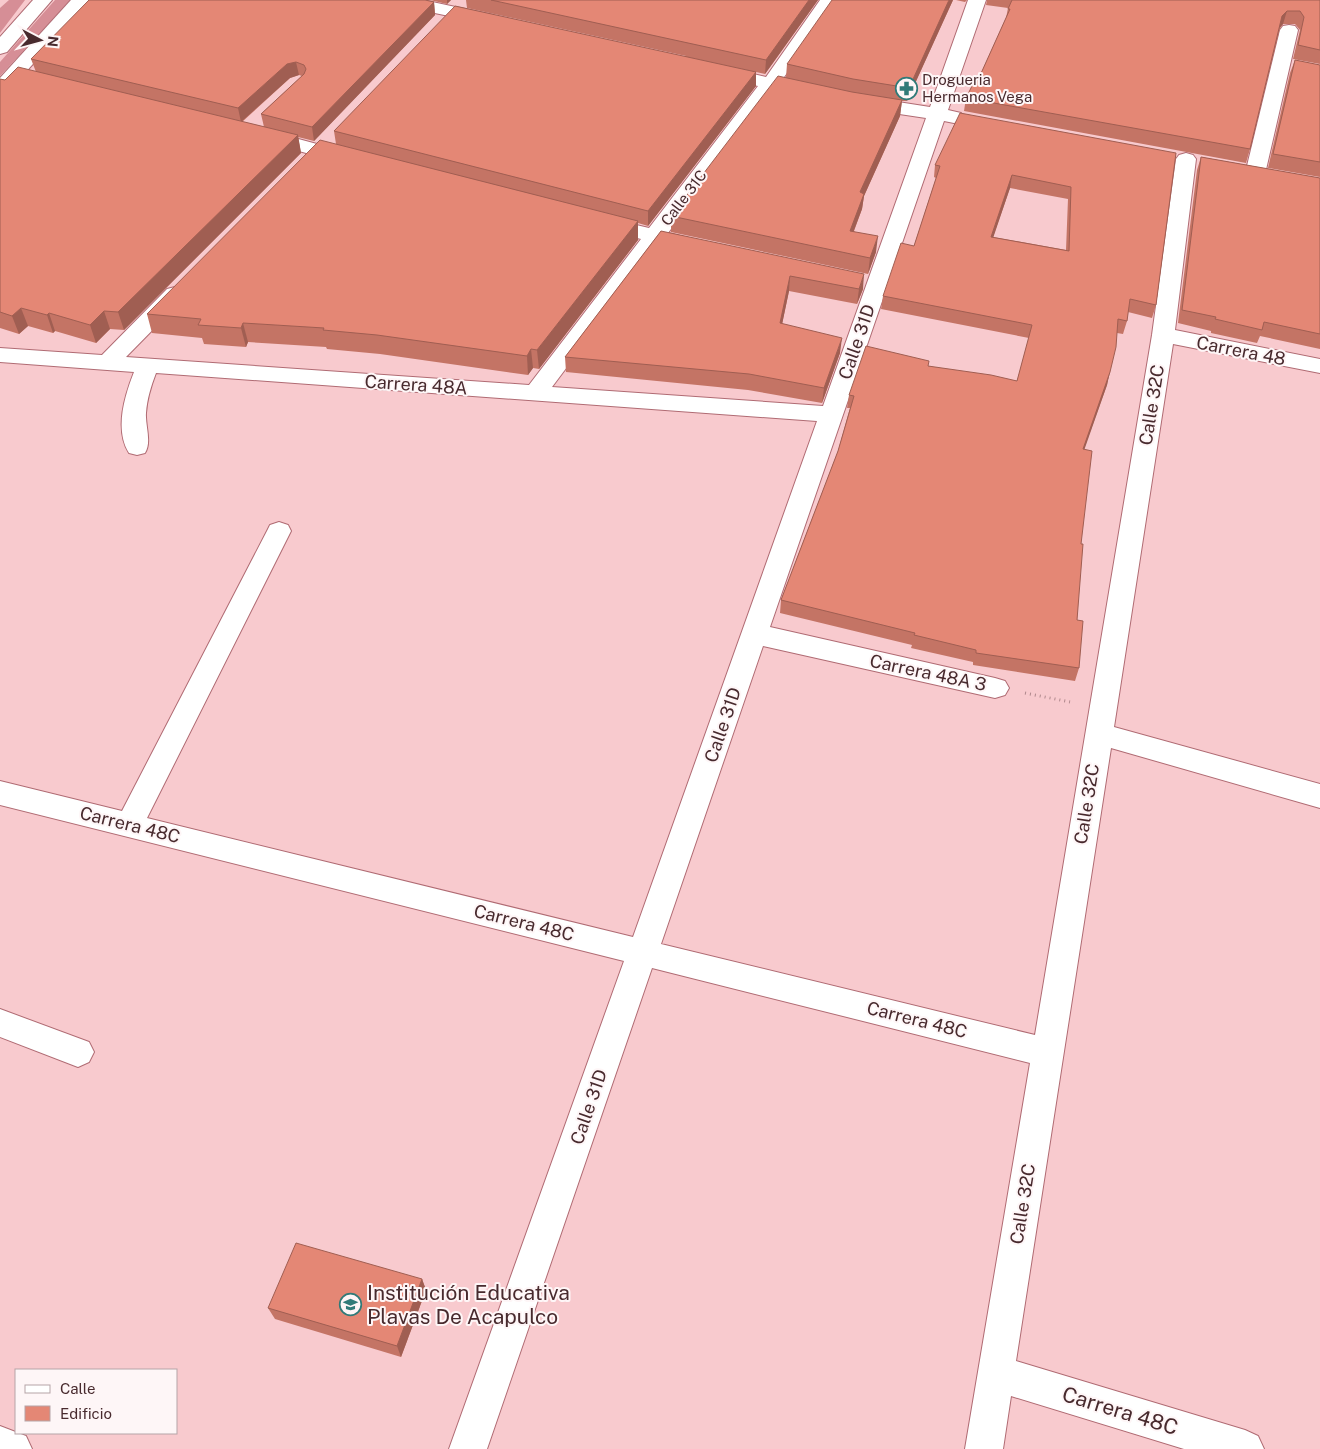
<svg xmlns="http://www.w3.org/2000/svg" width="1320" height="1449" font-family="'Public Sans',sans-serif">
<rect width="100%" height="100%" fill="#f8cace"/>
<!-- green -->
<g fill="#d68e96">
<polygon points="9,0 25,0 0,33 0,8"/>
<polygon points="55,0 71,0 0,76 0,62"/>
</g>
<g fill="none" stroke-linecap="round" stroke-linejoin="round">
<defs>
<g id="minor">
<polygon points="33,0 52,0 7,52 0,54 0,37"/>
<polygon points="389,0 423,0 493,15 496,19 493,23 487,24 392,4"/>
<path d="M820,0H838L782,80L816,88L819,92L816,96L809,98L775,90L668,233L700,241L704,245L700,249L693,251L660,243L552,387L823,406L926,118L866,109L859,107L856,103L859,99L866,97L930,107L968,0H986L948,110L961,113L964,117L961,121L954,123L944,121L770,627L995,678L1005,681L1009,688L1005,695L995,698L763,646L661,944L1035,1035L1152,335L1176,159L1179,155L1186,153L1193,155L1196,159L1175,330L1320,359V373L1173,344L1114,727L1320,784V808L1111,748L1016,1361L1245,1430L1258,1436L1264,1449H1184L1011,1396L1003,1449H965L1030,1063L652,968L487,1449H449L624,961L0,805V781L122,811L267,531L270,525L279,522L288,525L291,531L147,818L633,937L817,421L156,373C151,386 147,399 146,413C145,425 152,442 145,453L137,455L129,453C114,429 125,395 134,372L0,362V348L102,355L167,289L175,287L183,289L186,294L183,299L126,357L529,385L641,239L595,227L592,223L595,219L602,217L649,228L758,86L712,76L710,72L712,68L719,66L766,77Z"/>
<polygon points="1289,25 1295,26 1298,30 1265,174 1262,178 1255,180 1248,178 1245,174 1280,30 1283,26"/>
<polygon points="265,130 354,154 357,158 354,162 347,164 258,140 255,136 258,132"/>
<polygon points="0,1009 89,1042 94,1052 89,1062 78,1067 0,1037"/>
<polygon points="0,1426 26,1436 32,1449 0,1449"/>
</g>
<polygon id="highway" points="71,0 90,0 7,93 0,95 0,78"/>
</defs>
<!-- minor casing -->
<use href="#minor" stroke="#b06b73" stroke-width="2"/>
<!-- highway casing -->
<use href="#highway" stroke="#b06b73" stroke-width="2"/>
<!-- path -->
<polyline stroke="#af888c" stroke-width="3" stroke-dasharray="1 4" stroke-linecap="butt" points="1025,693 1070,702"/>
<!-- minor -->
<use href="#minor" fill="#fff" fill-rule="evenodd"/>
<!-- highway -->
<use href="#highway" fill="#fff" fill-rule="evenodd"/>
</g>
<!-- wall -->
<g fill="#c47465" fill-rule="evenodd">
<polygon points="430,0 451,0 447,4"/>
<polygon points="466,0 818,0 765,74 756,72 756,86 648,226 638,223 638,240 539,369 533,368 528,375 380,354 327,349 326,347 248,342 246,347 204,344 202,338 152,333 147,314 336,144 334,131 686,56 467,8"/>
<polygon points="953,0 907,101 902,101 900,116 864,196 862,209 854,231 876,252 868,274 671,232 671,216 786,77 787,64"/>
<polygon points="956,0 967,0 965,2"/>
<polygon points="987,0 1320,0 1320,64 1293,59 1300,30 1295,24 1283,24 1280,28 1250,149 1246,163 964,111 966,98 978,80 1006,18 1008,8 986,5"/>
<path d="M434,2L435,15L314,141L298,137L301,153L124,330L110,329L96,343L55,331L53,333L28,326L19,334L0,328V79L5,80L36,72L31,59ZM299,75L302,76L261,114L264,127L242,122L290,78Z"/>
<polygon points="1295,60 1320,65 1320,177 1268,168 1290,73"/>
<path d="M1176,153L1156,305L1152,318L1128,312L1127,321L1123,334L1117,333L1107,385L1084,449L1081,544L1077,620L1079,668L1075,681L973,665V662L911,648L912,645L780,613L781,600L838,451L850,408H847L849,395L928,366L1017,381L1029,338L881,309L883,296L914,246L936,178L934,177L935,165ZM1010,188L1068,199L1066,250L993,237Z"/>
<polygon points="1201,157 1320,178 1320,349 1260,336 1257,343 1211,333 1211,331 1178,323 1197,170"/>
<polygon points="661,231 863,289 857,304 789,291 782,324 840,353 822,403 748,390 566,372 565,357"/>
<polygon points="422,1279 426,1290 401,1357 275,1319 268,1308"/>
</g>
<!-- shaded-wall -->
<g fill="#a05e52">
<polygon points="447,0 451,0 447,4"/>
<polygon points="809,0 818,0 765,74 766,60"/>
<polygon points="949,0 953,0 907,101 909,88"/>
<polygon points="434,2 435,15 314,141 312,127"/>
<polygon points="1287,11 1283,24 1278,30 1282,16"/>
<polygon points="296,62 299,75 290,78 241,122 238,108 287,64"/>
<polygon points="756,72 756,86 648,226 648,211"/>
<polygon points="902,100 900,116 864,196 862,209 848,246 850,231 860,192"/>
<polygon points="298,135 301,153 124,330 118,312"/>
<polygon points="1012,175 1010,188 989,250 991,237"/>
<polygon points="638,221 638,240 539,369 537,350"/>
<polygon points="878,236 876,252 868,274 870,258"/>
<polygon points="864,274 863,289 857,304 859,289"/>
<polygon points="790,276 789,291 779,339 780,323"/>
<polygon points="21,308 28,326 19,334 12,316"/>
<polygon points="104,311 110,329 96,343 90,325"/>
<polygon points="49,313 55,331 53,333 47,315"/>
<polygon points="243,323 248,342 246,347 241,328"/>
<polygon points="842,338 840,353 822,403 824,388"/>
<polygon points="531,349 533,368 528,375 527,356"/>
<polygon points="1110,372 1107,385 1080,462 1083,449"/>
<polygon points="422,1279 426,1290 401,1357 397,1346"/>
</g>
<!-- building -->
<g fill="#e48775" stroke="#a05e52" fill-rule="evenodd">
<polygon points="89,0 425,0 434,2 312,127 261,114 304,74 306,69 304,65 296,62 287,64 238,108 31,59"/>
<polygon points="491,0 809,0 766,60"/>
<polygon points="832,0 949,0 909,88 853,79 787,64"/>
<polygon points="1012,0 1320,0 1320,50 1298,45 1304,17 1300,11 1287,11 1282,16 1250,149 966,98 975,80 978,80 1010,9 1008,9"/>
<polygon points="455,6 756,72 648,211 334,131"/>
<polygon points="1295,60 1320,65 1320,162 1273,154"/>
<polygon points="18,67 298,135 118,312 104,311 90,325 49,313 47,315 21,308 12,316 0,312 0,79 5,80"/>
<polygon points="778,76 852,92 902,100 860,192 864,194 850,231 878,236 870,258 671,216"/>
<path d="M960,113L1176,153L1156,305L1130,299L1127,321L1118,319L1116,347L1110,372L1083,449L1092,451L1081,544H1083L1077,620L1083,621L1079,668L976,653V650L914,635L915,633L781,600L838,451L854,396L849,395L866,346L929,361L928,366L991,375L1017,381L1032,325L883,296L901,243L914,246L940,166L935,165ZM1012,175L1071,187L1069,251L991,237Z"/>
<polygon points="320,140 638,221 537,350 531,349 527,356 377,335 323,330 324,328 243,323 241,328 198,325 201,319 147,314"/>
<polygon points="1201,157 1320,178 1320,334 1264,322 1262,330 1215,319 1216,317 1182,310"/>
<polygon points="661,231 864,274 859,289 790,276 780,323 842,338 824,388 749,374 565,357"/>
<polygon points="296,1243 422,1279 397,1346 268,1308"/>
</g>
<!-- icons -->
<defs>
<symbol id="pharmacy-ring" viewBox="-11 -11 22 22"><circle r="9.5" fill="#fef6f7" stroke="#317a78" stroke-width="1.5"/><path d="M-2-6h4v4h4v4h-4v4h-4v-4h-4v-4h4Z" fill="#317a78"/></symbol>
<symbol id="school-ring" viewBox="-11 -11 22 22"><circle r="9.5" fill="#fef6f7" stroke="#317a78" stroke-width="1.5"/><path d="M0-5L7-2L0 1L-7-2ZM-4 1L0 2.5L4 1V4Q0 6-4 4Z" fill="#317a78"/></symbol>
</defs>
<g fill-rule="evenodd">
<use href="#pharmacy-ring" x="894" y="76" width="25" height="25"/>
<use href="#school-ring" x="338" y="1292" width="25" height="25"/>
</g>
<g text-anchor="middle" stroke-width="4" stroke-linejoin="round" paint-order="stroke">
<!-- far-poi labels -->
<g font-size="15" fill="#482a2e" stroke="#fef6f7" text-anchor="start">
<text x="922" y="85">Drogueria<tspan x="922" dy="17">Hermanos Vega</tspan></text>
</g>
<!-- far-street labels -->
<g font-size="15" fill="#482a2e" stroke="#fef6f7">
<text transform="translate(684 198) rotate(-53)" y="5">Calle 31C</text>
</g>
<!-- street labels -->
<g font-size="18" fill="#482a2e" stroke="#fef6f7">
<text transform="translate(857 342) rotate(-71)" y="6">Calle 31D</text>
<text transform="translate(1241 351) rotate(11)" y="6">Carrera 48</text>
<text transform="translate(416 385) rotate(4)" y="6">Carrera 48A</text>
<text transform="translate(1152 405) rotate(-81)" y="6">Calle 32C</text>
<text transform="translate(928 673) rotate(12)" y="6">Carrera 48A 3</text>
<text transform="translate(723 725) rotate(-71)" y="6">Calle 31D</text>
<text transform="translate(1087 804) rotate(-81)" y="6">Calle 32C</text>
<text transform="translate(130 825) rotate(14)" y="6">Carrera 48C</text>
<text transform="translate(524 923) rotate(14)" y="6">Carrera 48C</text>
<text transform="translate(917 1020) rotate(14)" y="6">Carrera 48C</text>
<text transform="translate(589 1107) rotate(-71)" y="6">Calle 31D</text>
<text transform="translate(1023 1204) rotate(-81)" y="6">Calle 32C</text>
</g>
<!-- near-poi labels -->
<g font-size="21" fill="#482a2e" stroke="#fef6f7" text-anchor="start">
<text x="367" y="1300">Institución Educativa<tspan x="367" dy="24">Plavas De Acapulco</tspan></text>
</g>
<!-- near-street labels -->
<g font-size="21" fill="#482a2e" stroke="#fef6f7">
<text transform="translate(1120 1411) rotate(17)" y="7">Carrera 48C</text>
</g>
</g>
<!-- legend -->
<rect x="15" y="1369" width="162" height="65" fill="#fef6f7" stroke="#b5a4a7"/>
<rect x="25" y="1385" width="25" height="8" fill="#ffffff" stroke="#b5a4a7"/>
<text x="60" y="1394" font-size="15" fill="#482a2e">Calle</text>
<rect x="25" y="1406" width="25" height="15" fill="#e48775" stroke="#b5a4a7"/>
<text x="60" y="1419" font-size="15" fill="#482a2e">Edificio</text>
<!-- north arrow -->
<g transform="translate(40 40) rotate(96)" stroke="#fef6f7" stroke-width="4" paint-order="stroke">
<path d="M0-4L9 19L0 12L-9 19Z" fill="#482a2e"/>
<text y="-8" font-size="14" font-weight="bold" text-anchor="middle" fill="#482a2e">N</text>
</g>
</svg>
